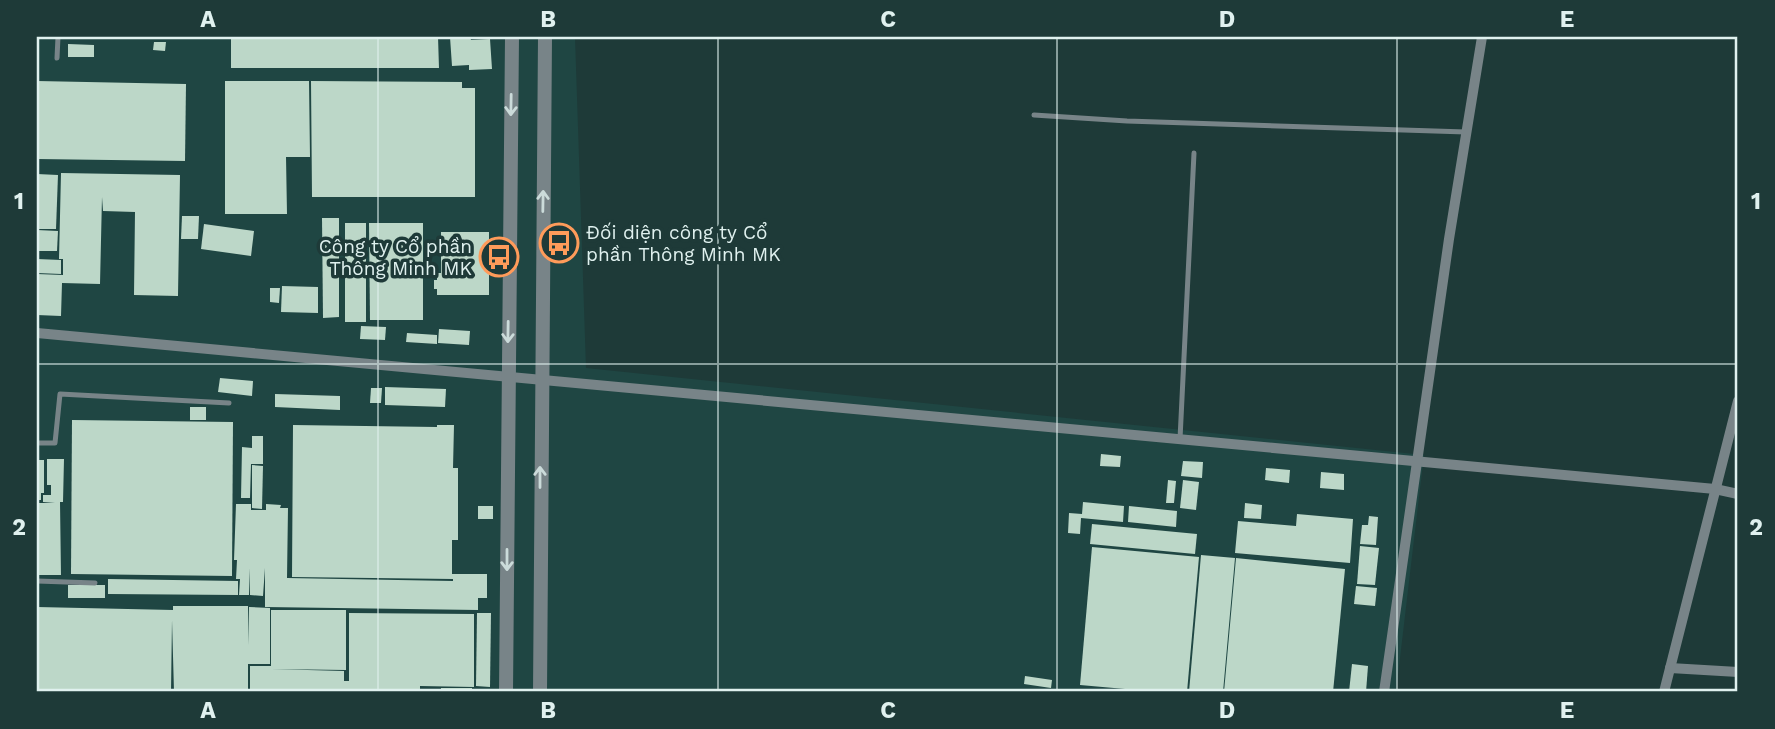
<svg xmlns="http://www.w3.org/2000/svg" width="1775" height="729" font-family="'Work Sans',sans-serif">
<rect width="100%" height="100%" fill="#1e3a38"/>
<!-- built -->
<polygon fill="#1f4643" points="37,37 575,37 586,368 1424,455 1396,692 37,692"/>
<!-- building -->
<g fill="#bcd7c8">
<polygon points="231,37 438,37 439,68 231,68"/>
<polygon points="450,37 470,37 471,40 490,39 492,69 469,70 469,65 452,66"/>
<polygon points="154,42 166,42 165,51 153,50"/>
<polygon points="68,44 94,45 94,57 68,57"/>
<polygon points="37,81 186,84 185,161 37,159"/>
<polygon points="225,81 309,81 310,157 286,157 287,214 225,214"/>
<polygon points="311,81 462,82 462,88 475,88 475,197 312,197"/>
<polygon points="61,173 180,175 178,296 134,295 135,212 103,211 102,197 100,284 62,283 61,316 37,315 37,274 63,275 63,259 59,259"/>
<polygon points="37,174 58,175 56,229 37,229"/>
<polygon points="182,216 199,216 198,239 181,239"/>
<polygon points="322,218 339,218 339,317 323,318"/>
<rect x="345" y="223" width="21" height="99"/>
<polygon points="369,223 423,223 423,320 370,320"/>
<polygon points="204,224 254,231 251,256 201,249"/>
<polygon points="37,230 58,231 57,251 37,251"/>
<polygon points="441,232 489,232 489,295 437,295 437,289 434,289 434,280 437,280 437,273 441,273 441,250 434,250 434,241 441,241"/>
<polygon points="37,259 61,260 61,274 37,273"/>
<polygon points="282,286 318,287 318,313 281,312"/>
<polygon points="270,288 280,288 279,303 270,302"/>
<polygon points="361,326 386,327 385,340 360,339"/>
<polygon points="439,329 470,331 469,345 438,343"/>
<polygon points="407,333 437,335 437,344 406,342"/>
<polygon points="220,378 253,381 252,396 218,392"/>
<polygon points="385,387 446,389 445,407 385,405"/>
<polygon points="371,388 382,388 381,403 370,403"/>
<polygon points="275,394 340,396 340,410 275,407"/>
<rect x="190" y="407" width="16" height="13"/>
<polygon points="72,420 233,422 232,576 71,574"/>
<polygon points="293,425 437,427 437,425 454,425 453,468 458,468 458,540 452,540 452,574 487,574 487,598 478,598 478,610 265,607 265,568 263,596 250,595 250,568 249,595 239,595 240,579 236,579 237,560 234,560 236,504 251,504 251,510 266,510 266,504 281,505 280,508 288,508 287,578 453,581 453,579 292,577"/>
<polygon points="252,436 263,436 263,464 251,464 250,498 241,498 242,447 252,448"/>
<polygon points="1101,454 1121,456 1120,467 1100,466"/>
<polygon points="47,459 64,459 63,502 60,502 61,575 37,575 37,503 55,503 43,502 43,495 51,495 51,485 47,485"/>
<polygon points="37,460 44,460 44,493 41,493 41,500 37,500"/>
<polygon points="1183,461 1203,462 1202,478 1181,476"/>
<polygon points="252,465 263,466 262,509 252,508"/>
<polygon points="1266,468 1290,470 1289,483 1265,480"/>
<polygon points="1321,472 1344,474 1344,490 1320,488"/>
<polygon points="1168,480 1176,481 1174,503 1166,503"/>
<polygon points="1183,480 1199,482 1196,510 1180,508"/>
<polygon points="1083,502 1124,506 1123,522 1081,518 1080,534 1068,533 1069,513 1082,514"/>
<polygon points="1245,503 1262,505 1261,519 1244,518"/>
<rect x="478" y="506" width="15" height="13"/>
<polygon points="1129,506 1177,511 1176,527 1128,522"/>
<polygon points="1297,514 1353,519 1350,563 1235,553 1238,521 1296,526"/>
<polygon points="1369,516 1378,517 1376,545 1360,544 1362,525 1368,525"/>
<polygon points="1092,524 1197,534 1195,554 1090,544"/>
<polygon points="1360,546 1379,548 1375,585 1357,584"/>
<polygon points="1092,547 1199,557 1187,692 1159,692 1080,685"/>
<polygon points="1201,555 1235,558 1223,692 1189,692"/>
<polygon points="1236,558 1345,569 1333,692 1224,692"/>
<polygon points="108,579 238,581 238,595 108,594"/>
<rect x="68" y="585" width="37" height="13"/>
<polygon points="1356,586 1377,588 1375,606 1354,604"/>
<polygon points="173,606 248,606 248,645 249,607 270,608 270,664 248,664 248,692 174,692 172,620 171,692 37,692 37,607 173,610"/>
<polygon points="271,610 346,610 346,670 271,669 344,671 344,681 349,681 349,613 474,614 474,687 420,686 420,692 250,692 250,666 271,666"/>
<polygon points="477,613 491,613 490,687 476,686"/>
<polygon points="1352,664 1368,666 1366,692 1349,692"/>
<polygon points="1025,676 1052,680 1051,688 1024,684"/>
<rect x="441" y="688" width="31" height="4"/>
</g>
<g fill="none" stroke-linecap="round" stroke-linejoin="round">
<!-- service -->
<g stroke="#788488" stroke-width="5">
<polyline points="57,58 58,37"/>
<polyline points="1034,115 1127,121 1466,132"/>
<polyline points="1180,439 1194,153"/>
<polyline points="37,443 55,443 60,394 229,403"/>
<polyline points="37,581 95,583"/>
</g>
<!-- minor -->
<g stroke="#788488" stroke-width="10">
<polyline points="37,333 1715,489 1738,494"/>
<polyline points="1670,668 1738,672"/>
<polyline points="1384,692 1449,239 1482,37"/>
<polyline points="1664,692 1738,401"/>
</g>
<!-- tertiary -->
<g stroke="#788488" stroke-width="14">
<polyline points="506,692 512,37"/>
<polyline points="540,692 545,37"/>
</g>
</g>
<!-- one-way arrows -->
<defs><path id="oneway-shaft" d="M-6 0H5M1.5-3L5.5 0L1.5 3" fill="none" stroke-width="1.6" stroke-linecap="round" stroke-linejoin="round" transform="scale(1.75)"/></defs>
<g stroke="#cbdbda">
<use href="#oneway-shaft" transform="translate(511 105) rotate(91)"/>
<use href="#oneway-shaft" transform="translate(543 201) rotate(-89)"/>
<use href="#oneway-shaft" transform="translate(508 332) rotate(91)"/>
<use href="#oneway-shaft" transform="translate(540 477) rotate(-90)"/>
<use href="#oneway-shaft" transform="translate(507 560) rotate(90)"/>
</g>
<!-- grid -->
<path fill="none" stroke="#e0f1ef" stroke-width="2" stroke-opacity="0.55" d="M378,37V692M718,37V692M1057,37V692M1397,37V692M37,364H1738"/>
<!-- icons -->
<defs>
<symbol id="bus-ring" viewBox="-11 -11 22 22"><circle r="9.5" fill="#1e3a38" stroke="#ff9b5a" stroke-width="1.5"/><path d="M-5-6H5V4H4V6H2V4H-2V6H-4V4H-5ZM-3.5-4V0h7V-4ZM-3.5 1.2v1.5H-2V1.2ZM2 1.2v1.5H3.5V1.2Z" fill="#ff9b5a"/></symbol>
</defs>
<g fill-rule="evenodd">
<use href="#bus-ring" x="537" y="221" width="44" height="44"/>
<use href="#bus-ring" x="477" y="235" width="44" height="44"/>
</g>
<g text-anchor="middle" stroke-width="7" stroke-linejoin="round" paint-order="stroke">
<!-- poi labels -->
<g font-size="19" fill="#e0f1ef" stroke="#1e3a38" text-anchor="start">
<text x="586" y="239">Đối diện công ty Cổ<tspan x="586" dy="22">phần Thông Minh MK</tspan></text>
<text x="472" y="253" text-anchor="end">Công ty Cổ phần<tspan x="472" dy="22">Thông Minh MK</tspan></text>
</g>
</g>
<!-- border -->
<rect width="1775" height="729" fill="none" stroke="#1e3a38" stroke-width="77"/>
<rect x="38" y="38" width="1698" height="652" fill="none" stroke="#e0f1ef" stroke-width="2.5"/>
<g font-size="23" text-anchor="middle" font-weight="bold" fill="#e0f1ef">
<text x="208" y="27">A</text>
<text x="548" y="27">B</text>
<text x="888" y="27">C</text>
<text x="1227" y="27">D</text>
<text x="1567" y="27">E</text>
<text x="19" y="209">1</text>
<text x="1756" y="209">1</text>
<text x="19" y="535">2</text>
<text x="1756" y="535">2</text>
<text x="208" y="718">A</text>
<text x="548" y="718">B</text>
<text x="888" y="718">C</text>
<text x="1227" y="718">D</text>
<text x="1567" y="718">E</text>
</g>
</svg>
